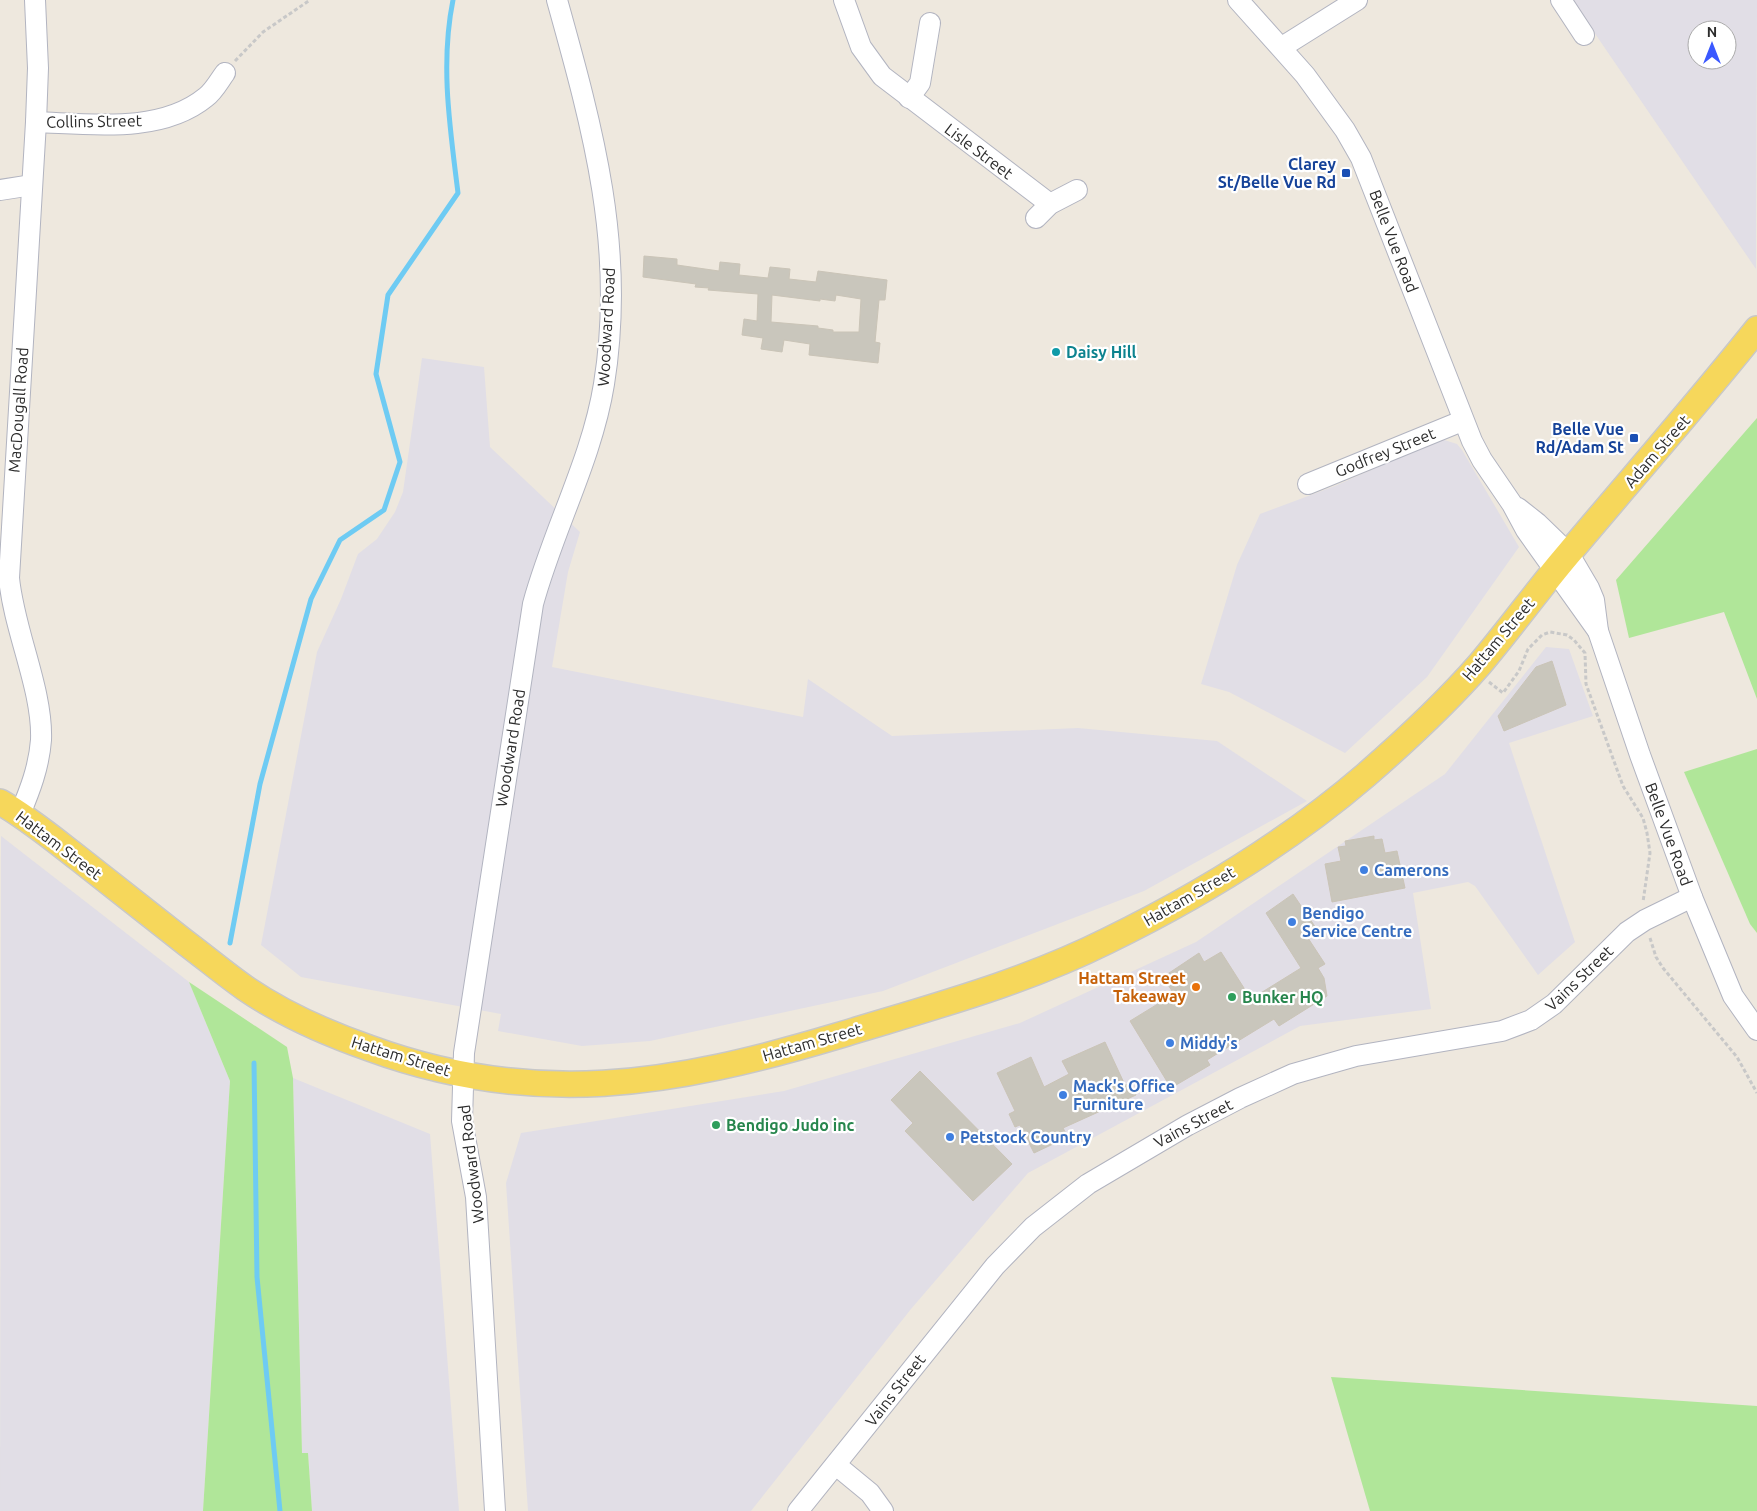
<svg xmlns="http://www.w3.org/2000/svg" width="1757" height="1511" font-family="Ubuntu,sans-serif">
<rect width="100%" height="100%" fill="#eee8de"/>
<!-- industrial -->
<g fill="#e1dee6" fill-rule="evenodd">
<path d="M1572,0H1757L1756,269ZM1697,30H1727V60H1697Z"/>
<polygon points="422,358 484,367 490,447 580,532 568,572 552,667 803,717 808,679 892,736 1078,728 1217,741 1307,801 1144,891 883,991 650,1041 582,1046 498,1031 501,1014 301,977 261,945 317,652 341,599 358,554 377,539 395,512 403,492"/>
<polygon points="1441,439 1457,444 1462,450 1519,547 1427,677 1345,753 1229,692 1201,684 1237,565 1260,514 1335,486"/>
<polygon points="1546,647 1569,649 1593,716 1509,743 1575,942 1538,975 1475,886 1468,882 1413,893 1431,1009 1300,1026 1028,1173 911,1309 751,1511 528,1511 506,1183 521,1133 784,1091 1020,1023 1196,942 1445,774"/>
<polygon points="1,836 189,982 230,1081 203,1511 0,1511"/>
<polygon points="293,1078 430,1134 459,1511 312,1511 308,1454 302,1453"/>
</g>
<!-- green -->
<g fill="#b0e699">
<polygon points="1757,418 1757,699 1724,612 1629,638 1616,580"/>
<polygon points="1757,749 1757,933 1750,924 1684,772"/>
<polygon points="189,982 287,1047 293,1078 302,1453 308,1453 312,1511 203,1511 230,1081"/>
<polygon points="1331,1377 1757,1406 1757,1511 1370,1511"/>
</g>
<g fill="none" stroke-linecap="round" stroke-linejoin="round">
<!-- stream -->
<g stroke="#6ecbf3" stroke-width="5">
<path d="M230,943L260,784L311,599L340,540L384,510L400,462L376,374L388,295L458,193C450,128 440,64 453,0"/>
<polyline points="254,1063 257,1277 280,1511"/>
</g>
</g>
<!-- building -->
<g fill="#c9c6bc" stroke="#cac4b7" fill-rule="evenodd">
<path d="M644,256L677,259V265L719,271L720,262L740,264L739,275L768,278L770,267L790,269L789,279L816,282L818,271L887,280L885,300H879L875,342L880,343L878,363L809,355L810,344L784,340L782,352L761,349L763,338L742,335L744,319L757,321L758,294L708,290L709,288L695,287L696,284L643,277ZM772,295L820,301V299L835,301L836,295L861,299L859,332H833V330L818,328V326L771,322Z"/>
<polygon points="1552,661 1566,705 1504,731 1498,716 1536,667"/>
<polygon points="1374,836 1374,840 1382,839 1385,853 1397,851 1405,888 1332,902 1325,864 1341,861 1338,847 1346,846 1345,841"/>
<polygon points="1293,894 1318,931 1308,938 1325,964 1318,968 1324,978 1327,996 1279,1026 1274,1019 1207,1060 1210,1065 1171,1088 1130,1021 1174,994 1163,977 1199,953 1204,962 1221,952 1251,999 1301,968 1266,913"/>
<polygon points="1105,1042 1125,1085 1131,1083 1136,1095 1063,1128 1068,1137 1034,1153 1020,1125 1015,1127 1009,1114 1015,1111 997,1073 1031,1057 1044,1087 1069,1074 1062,1061"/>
<polygon points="920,1071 1012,1164 973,1201 905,1131 913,1123 891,1100"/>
</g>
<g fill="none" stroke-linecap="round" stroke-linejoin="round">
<defs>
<g id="minor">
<polyline points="844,0 861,47 882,76 1050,204"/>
<polyline points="1238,0 1305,75 1345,130 1361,158 1472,441 1482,460 1512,504 1526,530 1598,631"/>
<polyline points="1561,0 1584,35"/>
<polyline points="1282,47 1357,0"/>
<polyline points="909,98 920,83 930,23"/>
<path d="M36,122C91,124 161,134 206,97C214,91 219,81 225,73"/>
<polyline points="0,190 32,185"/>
<polyline points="1036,218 1050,204 1077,190"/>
<polyline points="1308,484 1462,421"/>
<polyline points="1518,508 1537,523 1569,554 1589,588 1594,600 1598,631 1640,755 1692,897 1733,996 1757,1030"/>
<path d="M20,814C30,790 39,767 41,740C43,690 14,631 9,578L36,122L38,68L35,0"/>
<polyline points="836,1465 870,1493 883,1511"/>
<path d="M495,1511L476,1197L462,1121L464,1053L533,604C553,530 592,459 604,384C626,248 593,129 557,0"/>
<polyline points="798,1511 995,1266 1033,1227 1088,1184 1188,1125 1240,1098 1293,1074 1356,1056 1502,1031 1531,1020 1554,1004 1627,932 1645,920 1692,897"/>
</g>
<path id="major" d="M0,802C28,818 52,838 78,858C114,886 150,915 186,943C206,958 225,974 245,988C283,1014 326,1033 369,1048C535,1109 673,1085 837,1036C928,1008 1021,984 1107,941C1199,896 1288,842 1366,775C1405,741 1445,704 1480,664C1507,632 1532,598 1559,565C1625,486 1693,409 1757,329"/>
</defs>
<!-- minor casing -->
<use href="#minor" stroke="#b2b4c0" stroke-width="22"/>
<!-- major casing -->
<use href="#major" stroke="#c8c8c8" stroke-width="28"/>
<!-- path -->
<g stroke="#c8c8c8" stroke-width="3" stroke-dasharray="4 2.5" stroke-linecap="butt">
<polyline points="235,61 263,32 310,0"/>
<polyline points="1489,682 1503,693 1519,671 1528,649 1542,635 1550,632 1567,635 1574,640 1585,653 1586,684 1623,786 1643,818 1647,833 1650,853 1643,902"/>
<polyline points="1650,938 1656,957 1663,968 1737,1057 1757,1093"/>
</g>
<!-- minor -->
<use href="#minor" stroke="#fff" stroke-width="20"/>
<!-- major -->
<use href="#major" stroke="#f6d75b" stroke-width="25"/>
</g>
<!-- markers -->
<g fill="#1a4fb4" stroke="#fff" stroke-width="2">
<rect x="1341" y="168" width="10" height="10" rx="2.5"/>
<rect x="1629" y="433" width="10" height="10" rx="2.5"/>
</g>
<circle fill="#0f9aa8" stroke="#fff" stroke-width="2" cx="1056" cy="352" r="5"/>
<g fill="#3f7fe0" stroke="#fff" stroke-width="2">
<circle cx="1364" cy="870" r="5"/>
<circle cx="1292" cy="922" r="5"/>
<circle cx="1170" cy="1043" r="5"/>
<circle cx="1063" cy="1095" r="5"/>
<circle cx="950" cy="1137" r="5"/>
</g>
<circle fill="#e8710a" stroke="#fff" stroke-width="2" cx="1196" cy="987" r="5"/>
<g fill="#2e9e5b" stroke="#fff" stroke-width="2">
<circle cx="1232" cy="997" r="5"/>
<circle cx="716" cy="1125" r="5"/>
</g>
<g text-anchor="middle" stroke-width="4.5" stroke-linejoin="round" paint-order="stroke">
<!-- street labels -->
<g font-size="16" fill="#2c2c2c" stroke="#fff">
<text transform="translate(94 121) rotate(-1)" y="6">Collins Street</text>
<text transform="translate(979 151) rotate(37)" y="6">Lisle Street</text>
<text transform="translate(1394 241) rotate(69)" y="6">Belle Vue Road</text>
<text transform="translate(606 327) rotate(-87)" y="6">Woodward Road</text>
<text transform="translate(18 410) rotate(-86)" y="6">MacDougall Road</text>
<text transform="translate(1657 451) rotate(-49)" y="6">Adam Street</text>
<text transform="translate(1385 452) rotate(-22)" y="6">Godfrey Street</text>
<text transform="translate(1498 639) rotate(-50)" y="6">Hattam Street</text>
<text transform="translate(510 748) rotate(-81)" y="6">Woodward Road</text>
<text transform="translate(1669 834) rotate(70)" y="6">Belle Vue Road</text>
<text transform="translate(59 845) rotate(37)" y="6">Hattam Street</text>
<text transform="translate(1189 896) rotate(-30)" y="6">Hattam Street</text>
<text transform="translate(1579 978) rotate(-44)" y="6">Vains Street</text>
<text transform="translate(812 1042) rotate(-16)" y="6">Hattam Street</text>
<text transform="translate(401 1056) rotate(17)" y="6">Hattam Street</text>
<text transform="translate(1193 1123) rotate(-28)" y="6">Vains Street</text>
<text transform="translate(471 1164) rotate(-97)" y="6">Woodward Road</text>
<text transform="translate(895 1390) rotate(-52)" y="6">Vains Street</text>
</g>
<!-- transit labels -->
<g font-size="16" font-weight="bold" fill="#164399" stroke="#fff" text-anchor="end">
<text x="1336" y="170">Clarey<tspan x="1336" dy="18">St/Belle Vue Rd</tspan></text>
<text x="1624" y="435">Belle Vue<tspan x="1624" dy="18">Rd/Adam St</tspan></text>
</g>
<!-- culture labels -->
<g font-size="16" font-weight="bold" fill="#0d838f" stroke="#fff" text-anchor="start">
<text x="1066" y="358">Daisy Hill</text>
</g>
<!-- shop labels -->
<g font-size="16" font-weight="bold" fill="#366cbe" stroke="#fff" text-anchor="start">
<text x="1374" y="876">Camerons</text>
<text x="1302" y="919">Bendigo<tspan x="1302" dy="18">Service Centre</tspan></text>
<text x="1180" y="1049">Middy's</text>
<text x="1073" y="1092">Mack's Office<tspan x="1073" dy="18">Furniture</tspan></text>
<text x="960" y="1143">Petstock Country</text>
</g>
<!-- food labels -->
<g font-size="16" font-weight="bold" fill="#c56008" stroke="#fff" text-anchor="end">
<text x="1186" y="984">Hattam Street<tspan x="1186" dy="18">Takeaway</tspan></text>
</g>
<!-- leisure labels -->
<g font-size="16" font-weight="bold" fill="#27864d" stroke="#fff" text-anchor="start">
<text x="1242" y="1003">Bunker HQ</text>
<text x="726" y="1131">Bendigo Judo inc</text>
</g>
</g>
<!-- north arrow -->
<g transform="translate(1712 45)"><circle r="24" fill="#ffffff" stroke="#ababab"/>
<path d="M0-4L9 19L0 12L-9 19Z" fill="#3a58ff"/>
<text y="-8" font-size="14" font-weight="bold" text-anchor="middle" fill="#2c2c2c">N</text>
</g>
</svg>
